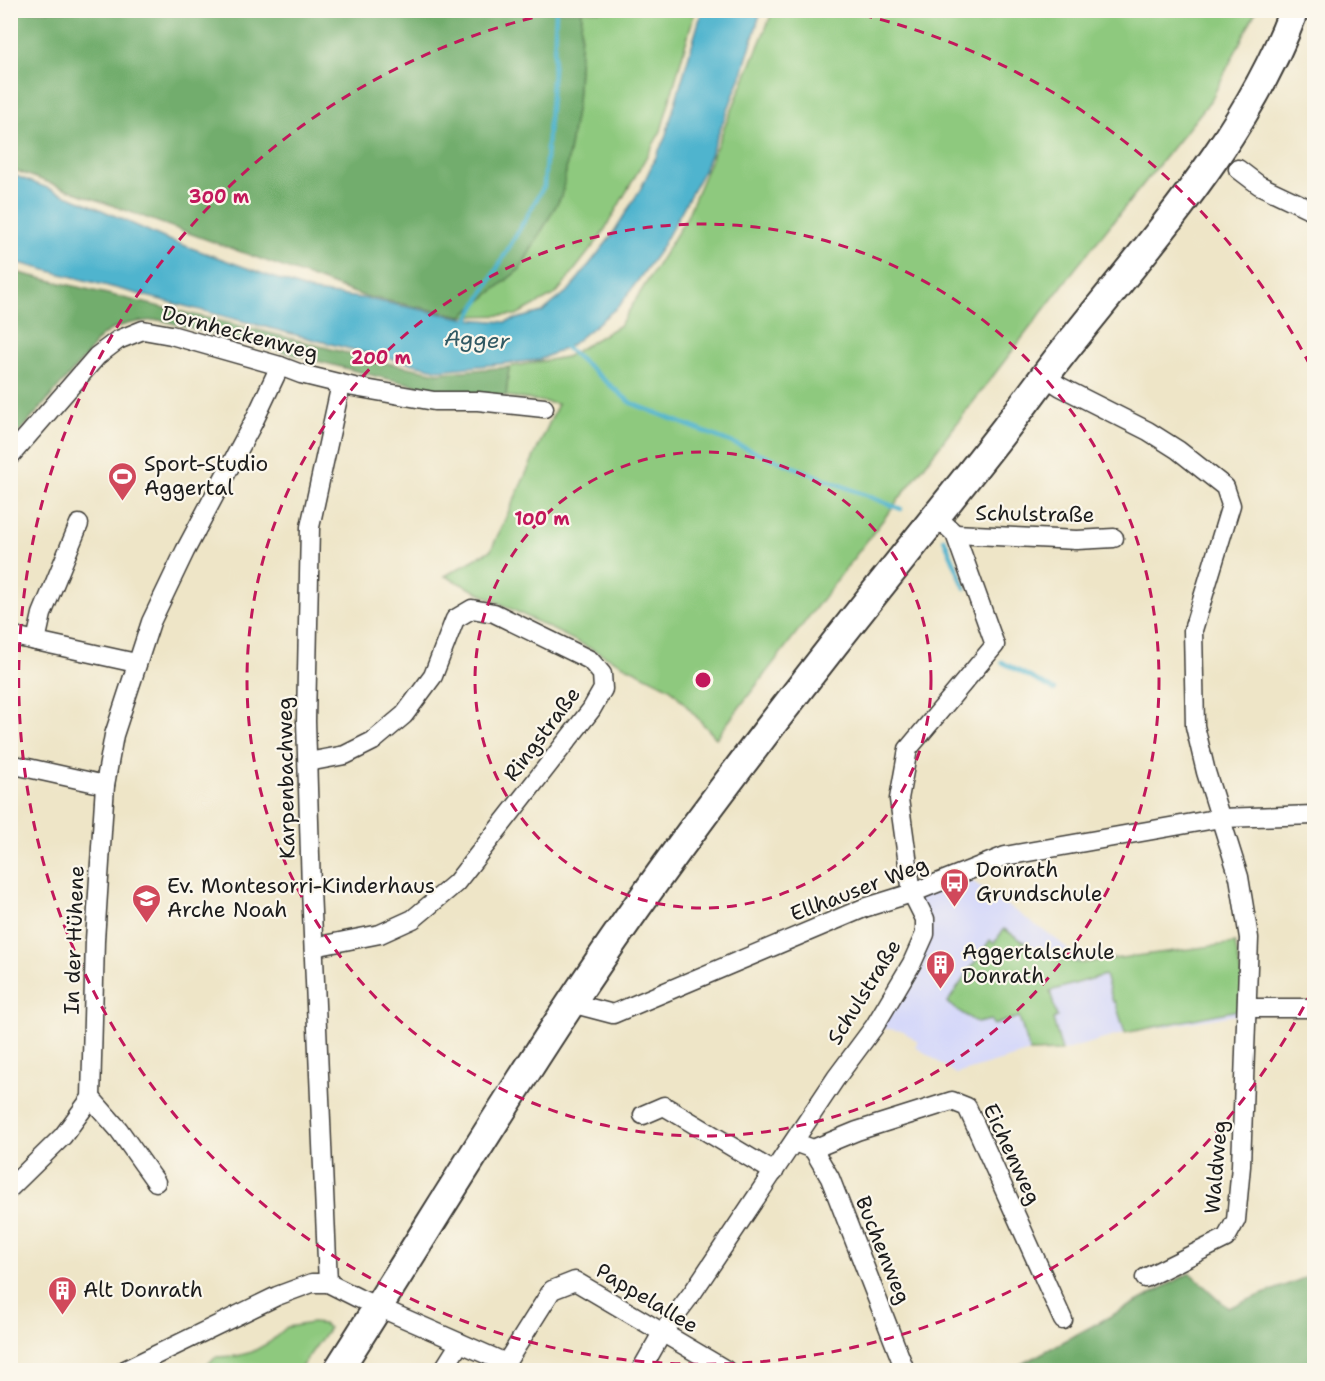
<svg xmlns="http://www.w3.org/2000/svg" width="1325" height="1381" font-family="'Shantell Sans',sans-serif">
<rect width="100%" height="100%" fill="#fbf7ec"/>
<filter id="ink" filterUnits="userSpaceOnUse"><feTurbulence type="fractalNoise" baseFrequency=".0167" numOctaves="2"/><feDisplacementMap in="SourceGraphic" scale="12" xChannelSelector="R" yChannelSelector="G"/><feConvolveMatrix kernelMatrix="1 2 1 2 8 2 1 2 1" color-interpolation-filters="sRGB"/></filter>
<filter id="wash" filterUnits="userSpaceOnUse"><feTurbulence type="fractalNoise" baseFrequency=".008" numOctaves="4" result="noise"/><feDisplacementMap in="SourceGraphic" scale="24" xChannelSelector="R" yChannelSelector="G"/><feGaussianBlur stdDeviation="1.35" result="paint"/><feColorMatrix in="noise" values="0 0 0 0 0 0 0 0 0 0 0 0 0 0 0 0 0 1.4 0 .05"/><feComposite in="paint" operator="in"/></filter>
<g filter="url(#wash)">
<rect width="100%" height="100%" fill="#eee5c7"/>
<!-- built -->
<polygon fill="#d5d8f9" points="962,874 1060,942 1082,963 1235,943 1242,1014 1125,1033 1062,1051 1030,1052 956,1074 915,1046 918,1042 903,1031 874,1027 925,934 912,893"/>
<!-- green -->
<g fill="#8ec97e" stroke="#55724d" stroke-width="1.5">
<polygon points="582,11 695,11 661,131 601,236 556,294 516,315 462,316 520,269 562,195 577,104"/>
<polygon points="773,11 1256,11 1211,100 1075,269 716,738 670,688 445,576 491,550 558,404 506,396 509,367 566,357 620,325 686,219"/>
<polygon points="1004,929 1047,957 1082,963 1235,943 1248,1008 1125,1033 1115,1001 1113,1002 1105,975 1050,991 1057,1017 1053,1019 1062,1051 1030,1052 1019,1017 993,1025 991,1020 977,1023 947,1003 990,940 994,943"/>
<polygon points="312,1323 323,1324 329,1328 299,1370 212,1370 208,1364 215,1357 237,1356 252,1352 270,1342 287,1327"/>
</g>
<!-- forest -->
<g fill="#72ad6d" stroke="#476444" stroke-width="1.5">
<polygon points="10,11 582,11 577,104 562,195 520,269 462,316 363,296 11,169"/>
<path d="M11,271L274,334L377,361L438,373L509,367L506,396L437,390L375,376L160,320C136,321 102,325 91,350L11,442Z"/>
<polygon points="1190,1273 1228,1308 1314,1274 1314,1370 1011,1370"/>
</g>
<!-- water -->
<polygon fill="#4fb4ce" stroke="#366875" stroke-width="1.5" points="702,11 761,11 742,74 704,170 660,250 620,305 571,345 539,360 439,370 354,350 11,261 11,174 84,202 166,239 314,292 368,299 468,319 505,322 542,312 570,289 610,238 640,190 665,138"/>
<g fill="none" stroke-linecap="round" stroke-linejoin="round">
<!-- stream -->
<g stroke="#4fb4ce" stroke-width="4.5">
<polyline points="466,323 544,186 554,56 556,10"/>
<polyline points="562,344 631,403 901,509"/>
<polyline points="944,539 965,588"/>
<polyline points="1002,662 1054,690"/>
</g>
</g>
</g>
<g filter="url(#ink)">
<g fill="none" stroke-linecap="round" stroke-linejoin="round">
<defs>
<g id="street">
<polyline points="1238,169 1259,185 1314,211"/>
<polyline points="1044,376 1061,387 1148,431 1178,450 1225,487 1231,505 1193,630 1195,726 1206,772 1239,877 1249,938 1241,1166 1236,1220 1226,1238 1145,1278"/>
<polyline points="10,456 97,356 118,340 143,330 171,335 280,366 301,374 354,387 434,401 478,401 544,408"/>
<polyline points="79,524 42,614 36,641 136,663"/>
<polyline points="955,534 1077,540 1114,538"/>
<polyline points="10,635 36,641"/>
<polyline points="308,762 345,755 373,741 404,715 433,676 455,619 472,609 494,613 590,660 602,674 603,689 591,710 456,883 413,919 380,934 314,947"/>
<polyline points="10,764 105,785"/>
<polyline points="571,1003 613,1014 864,908 912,893 1005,856 1221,818 1314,815"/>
<polyline points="1248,1008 1314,1008"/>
<polyline points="91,1098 119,1130 156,1182"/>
<polyline points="643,1115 664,1106 774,1172"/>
<polyline points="794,1142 813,1149 857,1131 952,1101 967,1107 1063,1320"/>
<polyline points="813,1149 830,1178 905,1370"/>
<polyline points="10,1188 63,1136 91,1098 95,940 105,785 114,735 151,622 185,551 254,421 280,366"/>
<polyline points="328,1283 311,889 306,721 310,527 341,384"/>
<polyline points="125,1370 277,1296 312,1283 328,1283 358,1298 506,1363 552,1290 575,1281 726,1370"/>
<polyline points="443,1370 460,1343"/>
<polyline points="641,1370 662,1333 693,1292 836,1078 874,1027 912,963 925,934 925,919 912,893 899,799 908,749 995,645 955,534 935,515"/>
</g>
<path id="primary" d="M338,1370C416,1248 491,1124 571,1003C651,882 739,766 828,652C886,577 947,504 1005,429C1029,398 1051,366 1076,336C1157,234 1248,134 1294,10"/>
</defs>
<!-- street casing -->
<use href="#street" stroke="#3c3a36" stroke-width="21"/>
<!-- primary casing -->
<use href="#primary" stroke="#3c3a36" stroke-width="32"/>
<!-- street -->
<use href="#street" stroke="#fff" stroke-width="18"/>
<!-- primary -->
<use href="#primary" stroke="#fff" stroke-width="28"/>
</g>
</g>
<!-- distance rings -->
<g fill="none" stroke="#c2185b" stroke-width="3" stroke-dasharray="10 8">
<circle cx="703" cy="680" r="228"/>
<circle cx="703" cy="680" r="456"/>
<path d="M1312 991A684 684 0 1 1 561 11M845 11A684 684 0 0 1 1312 369"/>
</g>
<!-- icons -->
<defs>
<symbol id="stadium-pin" viewBox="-11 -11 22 30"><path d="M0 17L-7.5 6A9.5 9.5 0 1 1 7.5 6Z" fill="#d1495b" stroke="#fbf7ec"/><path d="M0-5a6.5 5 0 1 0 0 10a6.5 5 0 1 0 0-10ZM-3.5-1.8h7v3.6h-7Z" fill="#fff"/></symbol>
<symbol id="bus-pin" viewBox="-11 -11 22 30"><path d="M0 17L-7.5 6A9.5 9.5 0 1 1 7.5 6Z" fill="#d1495b" stroke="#fbf7ec"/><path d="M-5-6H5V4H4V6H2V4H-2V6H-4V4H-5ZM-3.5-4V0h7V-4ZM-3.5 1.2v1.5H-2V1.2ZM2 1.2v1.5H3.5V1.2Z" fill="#fff"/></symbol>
<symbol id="school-pin" viewBox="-11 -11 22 30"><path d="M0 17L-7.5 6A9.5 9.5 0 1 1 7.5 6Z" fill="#d1495b" stroke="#fbf7ec"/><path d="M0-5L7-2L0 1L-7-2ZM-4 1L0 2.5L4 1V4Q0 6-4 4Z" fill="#fff"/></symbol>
<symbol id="building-pin" viewBox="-11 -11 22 30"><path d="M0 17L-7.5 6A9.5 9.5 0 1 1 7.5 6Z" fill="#d1495b" stroke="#fbf7ec"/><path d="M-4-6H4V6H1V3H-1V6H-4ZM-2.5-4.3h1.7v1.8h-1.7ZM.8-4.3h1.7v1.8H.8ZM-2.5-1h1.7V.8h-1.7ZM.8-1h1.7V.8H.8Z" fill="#fff"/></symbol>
</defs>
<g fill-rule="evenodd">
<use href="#stadium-pin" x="106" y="460" width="33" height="45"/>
<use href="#bus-pin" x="938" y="866" width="33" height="45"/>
<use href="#school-pin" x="130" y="882" width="33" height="45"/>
<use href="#building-pin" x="924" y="948" width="33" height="45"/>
<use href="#building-pin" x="46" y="1274" width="33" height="45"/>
</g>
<g text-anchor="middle" stroke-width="4.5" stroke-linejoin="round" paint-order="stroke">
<!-- street labels -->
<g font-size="21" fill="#1c1c1c" stroke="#fbf7ec">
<text transform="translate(240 333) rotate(15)" y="7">Dornheckenweg</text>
<text transform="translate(1035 514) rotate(1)" y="7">Schulstraße</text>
<text transform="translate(542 734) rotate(-53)" y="7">Ringstraße</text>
<text transform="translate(286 778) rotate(-91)" y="7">Karpenbachweg</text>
<text transform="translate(859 889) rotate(-21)" y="7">Ellhauser Weg</text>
<text transform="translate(74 940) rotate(-88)" y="7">In der Hühene</text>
<text transform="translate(864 992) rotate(-58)" y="7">Schulstraße</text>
<text transform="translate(1012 1154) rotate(65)" y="7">Eichenweg</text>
<text transform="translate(1216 1167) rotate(-85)" y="7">Waldweg</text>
<text transform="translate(883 1250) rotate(68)" y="7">Buchenweg</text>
<text transform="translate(647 1298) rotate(31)" y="7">Pappelallee</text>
</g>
<!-- poi labels -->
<g font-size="21" fill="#1c1c1c" stroke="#fbf7ec" text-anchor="start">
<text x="144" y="471">Sport-Studio<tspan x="144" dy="24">Aggertal</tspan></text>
<text x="976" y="877">Donrath<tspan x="976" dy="24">Grundschule</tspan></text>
<text x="167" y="893">Ev. Montesorri-Kinderhaus<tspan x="167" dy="24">Arche Noah</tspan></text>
<text x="962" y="959">Aggertalschule<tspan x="962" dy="24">Donrath</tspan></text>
<text x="83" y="1297">Alt Donrath</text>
</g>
<!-- water labels -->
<g font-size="22" font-style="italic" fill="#305963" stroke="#fbf7ec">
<text transform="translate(477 339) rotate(3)" y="8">Agger</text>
</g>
</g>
<circle cx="703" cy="680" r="9" fill="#c2185b" stroke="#fbf7ec" stroke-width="3"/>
<g font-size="18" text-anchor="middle" font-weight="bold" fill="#c2185b" stroke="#fbf7ec" stroke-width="4.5" stroke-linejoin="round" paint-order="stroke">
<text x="219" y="203">300 m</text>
<text x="381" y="364">200 m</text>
<text x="542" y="525">100 m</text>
</g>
<!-- margin -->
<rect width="1325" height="1381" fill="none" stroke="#fbf7ec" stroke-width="36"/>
</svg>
